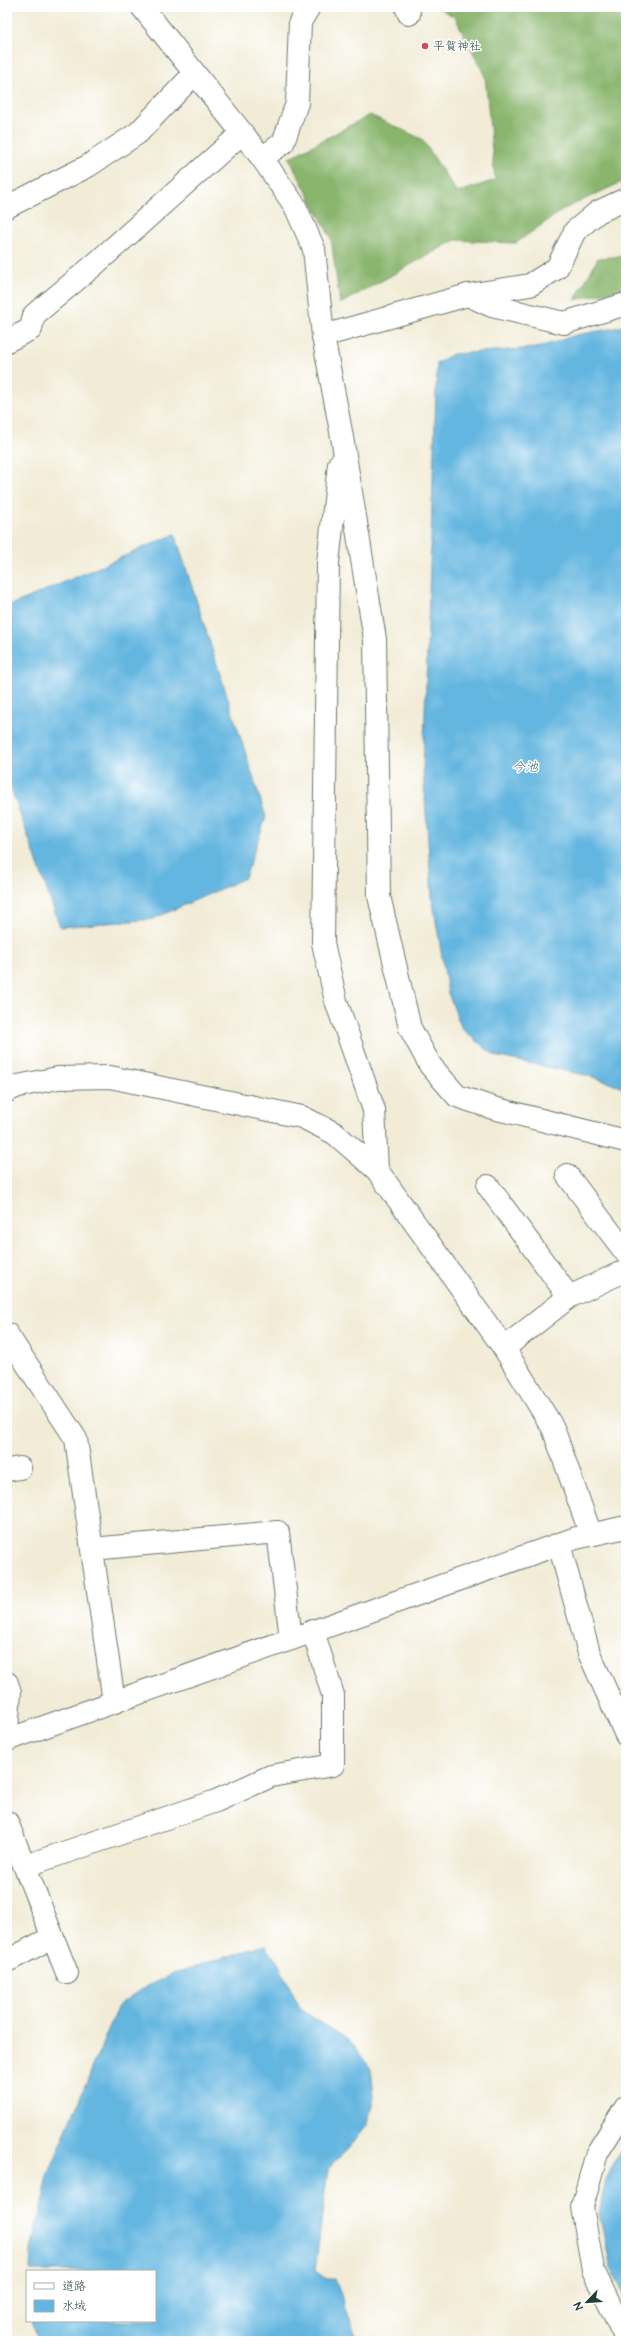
<svg xmlns="http://www.w3.org/2000/svg" width="633" height="2348" font-family="'Architects Daughter','Klee One',sans-serif">
<rect width="100%" height="100%" fill="#fff"/>
<filter id="ink" filterUnits="userSpaceOnUse"><feTurbulence type="fractalNoise" baseFrequency=".025" numOctaves="2"/><feDisplacementMap in="SourceGraphic" scale="8" xChannelSelector="R" yChannelSelector="G"/><feConvolveMatrix kernelMatrix="1 2 1 2 8 2 1 2 1" color-interpolation-filters="sRGB"/></filter>
<filter id="wash" filterUnits="userSpaceOnUse"><feTurbulence type="fractalNoise" baseFrequency=".012" numOctaves="4" result="noise"/><feDisplacementMap in="SourceGraphic" scale="16" xChannelSelector="R" yChannelSelector="G"/><feGaussianBlur stdDeviation="0.9" result="paint"/><feColorMatrix in="noise" values="0 0 0 0 0 0 0 0 0 0 0 0 0 0 0 0 0 1.4 0 .05"/><feComposite in="paint" operator="in"/></filter>
<g filter="url(#wash)">
<rect width="100%" height="100%" fill="#f2ecd7"/>
<!-- forest -->
<g fill="#89b56d" stroke="#547950">
<polygon points="437,7 626,7 626,180 564,209 516,243 455,240 340,304 331,238 289,158 370,115 422,139 457,193 495,180 485,76 455,17"/>
<polygon points="626,256 626,288 575,300 598,258"/>
</g>
<!-- water -->
<g fill="#64b6e0" stroke="#427a8a">
<polygon points="626,326 626,1089 590,1076 495,1056 462,1029 448,993 432,897 423,770 437,363 453,354 537,348 576,335"/>
<polygon points="175,534 266,817 245,878 153,919 60,927 7,777 7,607"/>
<polygon points="265,1945 277,1961 301,2010 350,2041 371,2069 374,2096 368,2123 348,2149 328,2169 315,2270 327,2279 335,2279 358,2341 38,2341 32,2321 155,2321 155,2271 30,2271 31,2250 49,2173 118,2006 147,1986 180,1971"/>
<polygon points="626,2143 626,2299 611,2268 599,2214 606,2178"/>
</g>
</g>
<g filter="url(#ink)">
<g fill="none" stroke-linecap="round" stroke-linejoin="round">
<defs>
<g id="minor">
<polyline points="142,7 262,158 295,206 314,249 323,336 342,437 375,639 379,896 410,1028 430,1065 457,1096 493,1108 626,1141"/>
<polyline points="406,7 409,14"/>
<polyline points="262,158 283,143 297,103 300,22 309,7"/>
<polyline points="7,207 88,166 138,133 194,74"/>
<polyline points="468,295 492,306 564,323 626,304"/>
<polyline points="323,336 468,295 530,285 557,268 575,231 598,212 626,199"/>
<polyline points="7,341 31,329 34,315 93,266 242,133"/>
<polyline points="339,464 328,563 323,943 336,1001 374,1110 377,1170"/>
<polyline points="7,1091 18,1086 58,1078 110,1077 302,1117 334,1133 377,1170 504,1348 553,1428 591,1535"/>
<polyline points="567,1175 626,1253"/>
<polyline points="488,1186 569,1297"/>
<polyline points="7,1334 76,1439 114,1702"/>
<polyline points="504,1348 569,1297 618,1274 626,1272"/>
<polyline points="7,1470 20,1468"/>
<polyline points="559,1544 589,1653 626,1735"/>
<polyline points="92,1549 278,1532 291,1639"/>
<polyline points="7,1683 10,1692 7,1730"/>
<polyline points="7,1740 576,1538 626,1527"/>
<polyline points="7,1822 67,1973"/>
<polyline points="25,1866 216,1801 271,1776 333,1765 333,1695 313,1631"/>
<polyline points="7,1961 53,1937"/>
<polyline points="626,2107 597,2153 582,2207 593,2270 626,2339"/>
</g>
</defs>
<!-- minor casing -->
<use href="#minor" stroke="#697a6d" stroke-width="24"/>
<!-- minor -->
<use href="#minor" stroke="#fff" stroke-width="22"/>
</g>
</g>
<!-- markers -->
<circle fill="#d1495b" stroke="#fff" stroke-width="1.5" cx="425" cy="46" r="4"/>
<g text-anchor="middle" stroke-width="3" stroke-linejoin="round" paint-order="stroke">
<!-- poi labels -->
<g font-size="12" fill="#1f3d34" stroke="#fff" text-anchor="start">
<text x="433" y="50">平賀神社</text>
</g>
<!-- water labels -->
<g font-size="13" font-style="italic" fill="#346168" stroke="#fff">
<text x="525" y="771">今池</text>
</g>
</g>
<!-- margin -->
<rect width="633" height="2348" fill="none" stroke="#fff" stroke-width="24"/>
<!-- legend -->
<rect x="26" y="2270" width="130" height="52" fill="#ffffff" stroke="#a5b1ae"/>
<rect x="34" y="2283" width="20" height="6" fill="#ffffff" stroke="#a5b1ae"/>
<text x="62" y="2290" font-size="12" fill="#1f3d34">道路</text>
<rect x="34" y="2300" width="20" height="12" fill="#64b6e0" stroke="#a5b1ae"/>
<text x="62" y="2310" font-size="12" fill="#1f3d34">水域</text>
<!-- north arrow -->
<g transform="translate(587 2302) rotate(245)" stroke="#ffffff" stroke-width="3" paint-order="stroke">
<path d="M0-3L7 15L0 10L-7 15Z" fill="#1f3d34"/>
<text y="-6" font-size="11" font-weight="bold" text-anchor="middle" fill="#1f3d34">N</text>
</g>
</svg>
